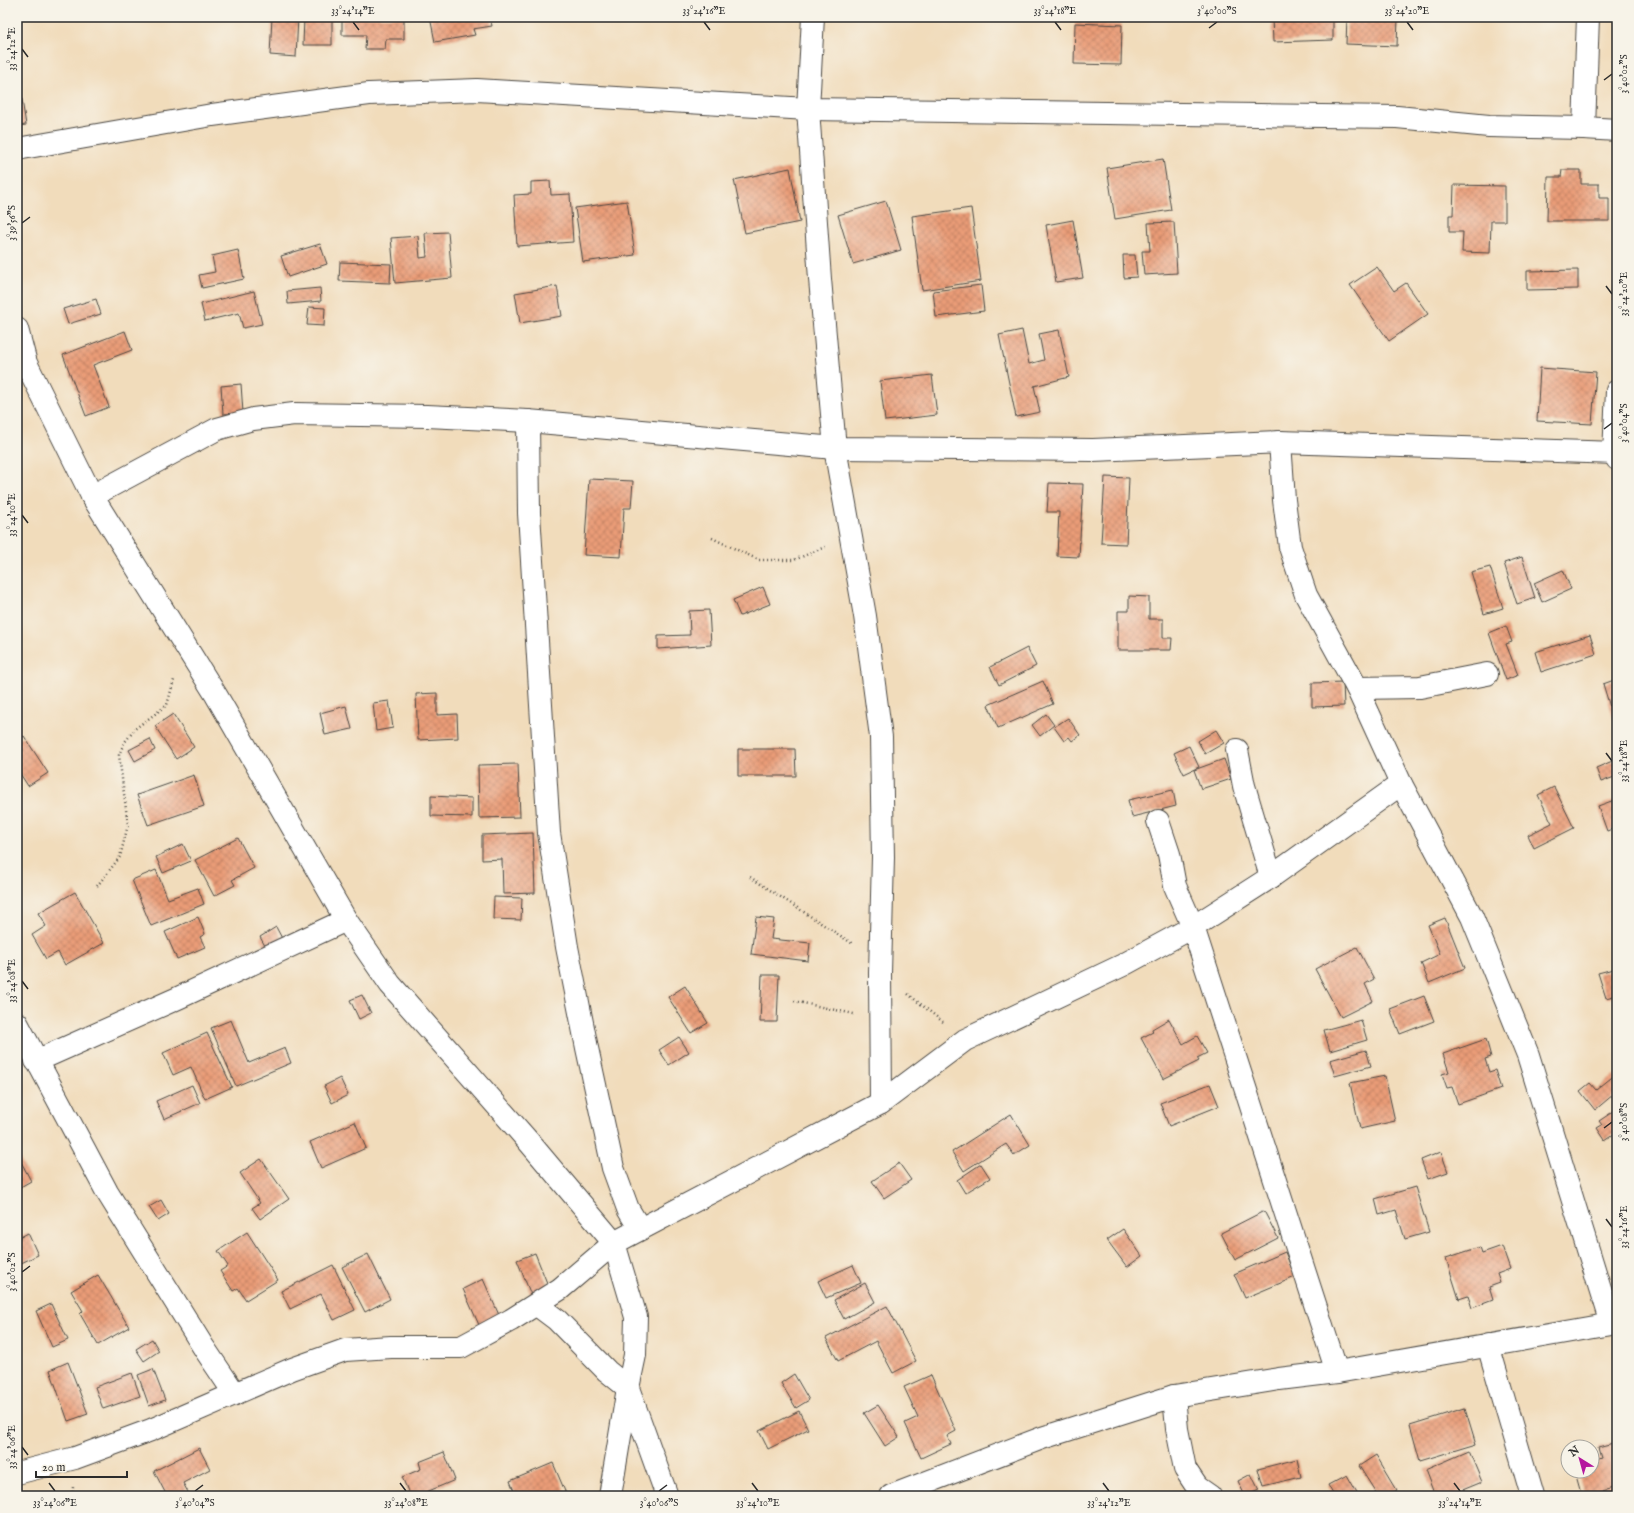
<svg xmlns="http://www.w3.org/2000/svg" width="1634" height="1513" font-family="'IM FELL English',serif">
<defs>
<pattern id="building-cross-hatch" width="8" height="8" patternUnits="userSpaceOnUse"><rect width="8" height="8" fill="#ea9c77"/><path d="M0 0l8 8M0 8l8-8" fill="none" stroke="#be7f62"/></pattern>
</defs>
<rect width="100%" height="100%" fill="#f7f3e8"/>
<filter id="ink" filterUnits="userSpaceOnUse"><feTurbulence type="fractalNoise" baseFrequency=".025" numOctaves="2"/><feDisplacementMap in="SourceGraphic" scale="8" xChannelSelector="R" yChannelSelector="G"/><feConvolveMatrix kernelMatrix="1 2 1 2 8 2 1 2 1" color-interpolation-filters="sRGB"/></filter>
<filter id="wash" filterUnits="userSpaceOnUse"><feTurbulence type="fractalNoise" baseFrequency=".012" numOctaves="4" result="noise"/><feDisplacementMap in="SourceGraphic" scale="16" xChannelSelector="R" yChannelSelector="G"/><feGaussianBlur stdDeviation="0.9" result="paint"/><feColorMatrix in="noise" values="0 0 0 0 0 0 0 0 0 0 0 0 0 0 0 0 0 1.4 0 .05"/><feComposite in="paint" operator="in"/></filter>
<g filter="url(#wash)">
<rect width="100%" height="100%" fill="#f1dcbb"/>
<g id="blocks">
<!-- building -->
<g fill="url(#building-cross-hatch)">
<polygon points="272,17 298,17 296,57 270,55"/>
<polygon points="304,17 332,17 332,45 303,45"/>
<polygon points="342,17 404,17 404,39 386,39 385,49 365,49 366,35 342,35"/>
<polygon points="430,17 490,17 492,26 473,29 475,35 435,42"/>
<polygon points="1272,17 1333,17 1333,40 1273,42"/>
<polygon points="1347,17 1398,17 1397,46 1346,44"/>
<polygon points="1075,23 1122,25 1121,65 1074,64"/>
<polygon points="17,68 26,125 17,126"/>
<polygon points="1163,159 1171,210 1115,219 1107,168"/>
<polygon points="790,168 800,222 745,233 734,180"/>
<polygon points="1562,170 1581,170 1581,184 1599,184 1599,198 1609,198 1609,221 1547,221 1548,177 1561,177"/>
<polygon points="550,181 551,195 570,194 573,242 517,246 514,195 531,194 531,182"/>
<polygon points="1454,185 1505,186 1505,221 1491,221 1490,253 1462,252 1463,232 1449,232 1449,215 1453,215"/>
<polygon points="627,201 635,255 583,262 575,208"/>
<polygon points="886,201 901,250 853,264 838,215"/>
<polygon points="971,208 981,281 922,290 912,216"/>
<polygon points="1073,220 1083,278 1056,282 1046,225"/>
<polygon points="1174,222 1177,273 1144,275 1142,251 1150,251 1148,223"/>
<polygon points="448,232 452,278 395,283 391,238 418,236 420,258 427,257 425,233"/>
<polygon points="320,244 327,264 288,277 281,256"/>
<polygon points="238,250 244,279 202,288 199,275 215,272 212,256"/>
<polygon points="1123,255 1135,255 1137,277 1124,278"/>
<polygon points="340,262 391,264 390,283 339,281"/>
<polygon points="1377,267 1394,291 1406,283 1428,314 1389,341 1350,285"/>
<polygon points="1578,270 1578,289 1527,290 1527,271"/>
<polygon points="981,285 984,311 936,317 933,291"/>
<polygon points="557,286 562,316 520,323 515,293"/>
<polygon points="320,288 321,301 288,304 287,291"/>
<polygon points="254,291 262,324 243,328 239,313 205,321 201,304"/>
<polygon points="96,299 101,314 68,324 63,309"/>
<polygon points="309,307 325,308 324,326 307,325"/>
<polygon points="1022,330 1029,364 1044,360 1039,334 1059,330 1069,377 1034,386 1040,412 1016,417 999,335"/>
<polygon points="125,331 132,350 93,365 109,407 86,416 63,355"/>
<polygon points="1540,368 1596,372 1592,424 1537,421"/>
<polygon points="932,375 937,415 885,421 880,381"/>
<polygon points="241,384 243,413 223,414 221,386"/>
<polygon points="1105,477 1129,478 1126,544 1101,543"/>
<polygon points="589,479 633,481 631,508 624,508 621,557 584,555"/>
<polygon points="1049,483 1083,484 1079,557 1057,556 1059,512 1047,512"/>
<polygon points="1522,557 1535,598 1517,604 1504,563"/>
<polygon points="1490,567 1503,608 1484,614 1471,572"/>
<polygon points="1563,570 1571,589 1542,602 1534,583"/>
<polygon points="763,587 770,604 740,616 733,600"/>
<polygon points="1129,596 1149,597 1149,619 1163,619 1163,638 1172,638 1171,650 1118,650 1118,611 1129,611"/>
<polygon points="709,610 711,645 658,649 658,636 690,635 689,611"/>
<polygon points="1506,626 1512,642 1506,644 1518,675 1506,680 1489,633"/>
<polygon points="1590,635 1596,654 1541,672 1535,652"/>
<polygon points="1027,648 1036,666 999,685 990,667"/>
<polygon points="1617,679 1617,730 1603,684"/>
<polygon points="1043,681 1053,704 998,728 988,705"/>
<polygon points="1343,682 1344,706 1312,707 1312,683"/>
<polygon points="437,693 437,715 457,714 458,738 418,740 416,694"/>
<polygon points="389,701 393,728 376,731 373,703"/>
<polygon points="346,706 352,729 325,735 320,713"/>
<polygon points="173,714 194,747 176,759 155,726"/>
<polygon points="1046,714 1054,725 1040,736 1032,725"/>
<polygon points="1068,718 1080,735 1072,741 1069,737 1064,741 1054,727"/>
<polygon points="1216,730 1224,743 1205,754 1198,741"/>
<polygon points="24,736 48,773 28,786 17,769 17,740"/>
<polygon points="150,739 155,750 135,761 129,750"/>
<polygon points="1189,746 1199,767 1184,774 1174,753"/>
<polygon points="738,749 795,749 796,776 738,776"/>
<polygon points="1224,759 1231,779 1201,789 1194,770"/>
<polygon points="1617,759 1617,776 1601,782 1596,768"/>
<polygon points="518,764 520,817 479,818 478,765"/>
<polygon points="194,775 204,806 148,825 137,795"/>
<polygon points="1554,787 1574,828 1534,848 1528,835 1552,823 1538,795"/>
<polygon points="1173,790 1176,806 1132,817 1128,800"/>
<polygon points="431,796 472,798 472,817 431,816"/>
<polygon points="1617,799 1617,827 1607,831 1598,806"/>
<polygon points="533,833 535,893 503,894 502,859 482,860 482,835"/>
<polygon points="238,838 254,868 232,880 235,885 214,896 195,860"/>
<polygon points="183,844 191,861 163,873 156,857"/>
<polygon points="156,870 168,899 198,888 204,904 151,926 132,880"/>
<polygon points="75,892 104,943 65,965 58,952 46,959 32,935 46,926 38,913"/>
<polygon points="494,897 522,898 521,920 493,919"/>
<polygon points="198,917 205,934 200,937 205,947 177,959 165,932"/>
<polygon points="756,917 774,919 771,939 810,943 808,961 751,954"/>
<polygon points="1445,918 1465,968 1429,983 1421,963 1440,954 1428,925"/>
<polygon points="276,927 285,944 269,953 260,937"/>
<polygon points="1357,947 1374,979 1365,984 1373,1001 1341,1017 1315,969"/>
<polygon points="1617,968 1617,995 1606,998 1598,973"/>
<polygon points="762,975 779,975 777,1022 760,1022"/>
<polygon points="685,986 708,1023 691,1033 668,997"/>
<polygon points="362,995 371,1013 359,1019 350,1000"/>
<polygon points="1424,996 1434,1021 1400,1034 1390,1009"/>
<polygon points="1169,1019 1183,1044 1197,1036 1207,1053 1197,1058 1199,1061 1163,1079 1141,1038 1153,1032 1152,1029"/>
<polygon points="231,1020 249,1063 285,1048 291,1063 236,1086 211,1028"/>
<polygon points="1361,1020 1367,1040 1330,1051 1324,1030"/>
<polygon points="207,1033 232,1087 205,1099 191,1067 173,1075 163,1053"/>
<polygon points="679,1037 689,1052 669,1065 659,1050"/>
<polygon points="1486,1039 1491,1057 1485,1059 1489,1072 1495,1070 1501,1089 1458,1104 1452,1087 1447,1088 1442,1074 1449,1072 1443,1054"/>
<polygon points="1366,1050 1371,1066 1335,1076 1330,1060"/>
<polygon points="1616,1074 1617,1097 1614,1094 1595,1110 1580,1091 1590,1083 1596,1090"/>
<polygon points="1385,1076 1395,1121 1360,1129 1350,1083"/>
<polygon points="340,1078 348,1095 332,1103 324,1086"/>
<polygon points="1210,1084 1219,1106 1169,1126 1160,1103"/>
<polygon points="192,1085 200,1103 164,1119 156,1101"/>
<polygon points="1617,1109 1617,1132 1605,1140 1597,1128 1602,1125 1599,1121"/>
<polygon points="1011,1114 1030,1145 1014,1155 1006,1144 964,1171 952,1152"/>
<polygon points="355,1122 366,1148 321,1168 310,1142"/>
<polygon points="1441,1152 1448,1172 1428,1179 1421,1160"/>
<polygon points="17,1154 31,1181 17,1189"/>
<polygon points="261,1159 289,1199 260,1219 252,1208 260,1203 240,1173"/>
<polygon points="899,1163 911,1180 884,1198 872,1181"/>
<polygon points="981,1164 990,1178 965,1193 957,1180"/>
<polygon points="1415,1187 1429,1232 1405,1239 1396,1210 1379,1215 1375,1199"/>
<polygon points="161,1200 169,1214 158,1221 149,1207"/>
<polygon points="1264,1211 1278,1238 1235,1260 1221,1233"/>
<polygon points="1123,1229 1142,1256 1127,1267 1107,1240"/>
<polygon points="247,1232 278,1280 246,1300 238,1288 233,1291 220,1271 228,1266 218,1251"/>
<polygon points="28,1233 38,1255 17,1265 17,1239"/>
<polygon points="1502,1246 1510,1269 1497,1274 1500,1283 1489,1287 1493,1300 1472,1308 1468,1296 1459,1299 1446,1258 1480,1247 1482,1253"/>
<polygon points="1285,1252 1295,1277 1245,1298 1234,1274"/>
<polygon points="535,1253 549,1288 531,1295 517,1260"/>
<polygon points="368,1254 390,1299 365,1312 342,1267"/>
<polygon points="333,1265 355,1310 334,1320 321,1294 290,1309 281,1291"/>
<polygon points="853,1265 861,1283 826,1298 818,1281"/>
<polygon points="98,1275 129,1327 98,1345 80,1314 83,1311 71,1291"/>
<polygon points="483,1279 499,1315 479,1325 463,1289"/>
<polygon points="865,1283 875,1302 844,1319 834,1300"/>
<polygon points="51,1304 68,1340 52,1347 36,1311"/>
<polygon points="887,1306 916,1361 893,1373 876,1341 838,1361 826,1338"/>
<polygon points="152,1339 159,1351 144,1361 136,1349"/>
<polygon points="68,1362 88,1414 68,1421 50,1370"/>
<polygon points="153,1369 165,1400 149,1406 138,1375"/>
<polygon points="132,1373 140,1396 103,1409 95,1387"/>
<polygon points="794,1374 809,1400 796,1408 781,1383"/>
<polygon points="931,1375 956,1431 947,1436 951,1444 921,1458 905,1423 918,1417 904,1387"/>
<polygon points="878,1405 899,1437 885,1446 864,1413"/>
<polygon points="1465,1408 1476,1444 1420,1461 1410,1425"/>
<polygon points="799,1411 808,1429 768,1449 759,1431"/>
<polygon points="1617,1442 1617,1487 1584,1496 1577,1471 1592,1471 1592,1460 1601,1457 1598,1447"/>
<polygon points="199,1448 210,1469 183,1483 189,1494 185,1496 167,1496 154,1471"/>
<polygon points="1469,1451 1482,1482 1448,1496 1435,1496 1425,1470"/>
<polygon points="444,1452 455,1480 417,1496 410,1496 402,1477 421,1469 419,1462"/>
<polygon points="1376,1455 1397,1490 1387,1496 1378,1496 1359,1466"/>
<polygon points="1297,1459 1301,1477 1263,1486 1258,1469"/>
<polygon points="553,1463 567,1496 516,1496 510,1481"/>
<polygon points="1251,1474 1259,1490 1245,1496 1238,1481"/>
<polygon points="1347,1475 1359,1496 1334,1496 1328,1485"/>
</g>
</g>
</g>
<g filter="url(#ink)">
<use href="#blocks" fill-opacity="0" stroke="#494641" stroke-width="1"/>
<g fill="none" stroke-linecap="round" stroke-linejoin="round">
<defs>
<g id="street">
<polyline points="813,17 808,109 1397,117 1489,126 1584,128 1617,130"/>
<polyline points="1584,128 1588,17"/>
<polyline points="17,149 212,115 369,94 477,90 808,109 820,279 835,448 865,616 881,737 883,857 880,973 881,1103"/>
<polyline points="17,329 26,363 92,496 216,695 346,920 390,984 529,1142 614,1243 636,1317 635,1355 628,1388 667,1496"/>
<polyline points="1617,391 1614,453 1617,459"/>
<polyline points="1280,442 1284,500 1290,547 1306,595 1357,688 1401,784 1472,917 1528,1055 1611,1324"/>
<polyline points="92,496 217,429 253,419 294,414 427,416 528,421"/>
<polyline points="1357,688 1420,687 1487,674"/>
<polyline points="1237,750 1244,786 1271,877"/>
<polyline points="1158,821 1169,854 1175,886 1193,927 1337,1372"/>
<polyline points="17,1023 107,1192 204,1348 235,1394"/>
<polyline points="36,1061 178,998 346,920"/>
<polyline points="640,1229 628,1209 613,1168 587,1048 567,947 549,833 529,513 528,421 835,448 1093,450 1280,442 1617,453"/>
<polyline points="537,1305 557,1320 607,1371 628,1388 610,1496"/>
<polyline points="1488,1345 1532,1496"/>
<polyline points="1174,1396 1177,1429 1185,1469 1197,1487 1210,1496"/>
<polyline points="17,1473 75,1458 151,1430 292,1369 345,1350 391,1347 461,1347 511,1320 560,1289 614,1243 881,1103 965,1040 1123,965 1193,927 1271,877 1401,784"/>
<polyline points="891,1496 1042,1438 1174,1396 1279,1379 1337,1372 1617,1323"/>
</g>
</defs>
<!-- street casing -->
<use href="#street" stroke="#494641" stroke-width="24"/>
<!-- path -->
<g stroke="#494641" stroke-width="2.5" stroke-dasharray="1 3" stroke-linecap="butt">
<polyline points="712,538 759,560 794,560 825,547"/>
<polyline points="750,877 853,944"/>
<polyline points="97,886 120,857 128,825 119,755 124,743 136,728 167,705 174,680"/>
<polyline points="908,994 943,1022"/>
<polyline points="794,1001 854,1014"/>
<polyline points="72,1496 73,1487"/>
</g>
<!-- street -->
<use href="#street" stroke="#fff" stroke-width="22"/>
</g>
</g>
<!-- ticks -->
<path fill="none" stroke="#2b2b2b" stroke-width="1.5" d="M353,22L359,30M704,22L710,30M1055,22L1061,30M1407,22L1413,30M1209,28L1217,22M22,49L28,57M1604,80L1612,74M22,223L30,217M1606,286L1612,294M1604,429L1612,423M22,515L28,523M1606,753L1612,761M22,981L28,989M1604,1128L1612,1122M1606,1219L1612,1227M22,1272L30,1266M22,1447L28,1455M49,1483L55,1491M400,1483L406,1491M752,1483L758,1491M1103,1483L1109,1491M1454,1483L1460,1491M195,1491L203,1485M659,1491L667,1485"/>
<!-- margin -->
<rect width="1634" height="1513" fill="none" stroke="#f7f3e8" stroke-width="44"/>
<!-- north arrow -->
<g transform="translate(1580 1459) rotate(323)"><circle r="19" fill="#f7f3e8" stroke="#a5a39c"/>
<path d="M0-3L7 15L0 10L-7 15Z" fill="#b5179e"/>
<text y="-6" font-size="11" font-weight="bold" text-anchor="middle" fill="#2b2b2b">N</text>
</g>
<!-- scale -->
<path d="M36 1471v6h91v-6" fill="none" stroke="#2b2b2b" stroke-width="2"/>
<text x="42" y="1471" font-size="12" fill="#2b2b2b" stroke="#f7f3e8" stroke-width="3" paint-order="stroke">20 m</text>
<rect x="22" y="22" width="1590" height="1469" fill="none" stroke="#2b2b2b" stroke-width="1.5"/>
<g font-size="10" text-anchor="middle" fill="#2b2b2b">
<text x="353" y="14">33°24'14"E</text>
<text x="704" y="14">33°24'16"E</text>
<text x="1055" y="14">33°24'18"E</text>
<text x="1217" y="14">3°40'00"S</text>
<text x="1407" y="14">33°24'20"E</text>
<text transform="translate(11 49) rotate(-90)" y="4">33°24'12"E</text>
<text transform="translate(1623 74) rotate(-90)" y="4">3°40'02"S</text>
<text transform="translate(11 223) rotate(-90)" y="4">3°39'56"S</text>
<text transform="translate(1623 294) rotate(-90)" y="4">33°24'20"E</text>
<text transform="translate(1623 423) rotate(-90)" y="4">3°40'04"S</text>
<text transform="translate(11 515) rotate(-90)" y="4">33°24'10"E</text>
<text transform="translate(1623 761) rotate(-90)" y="4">33°24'18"E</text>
<text transform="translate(11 981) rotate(-90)" y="4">33°24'08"E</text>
<text transform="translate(1623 1122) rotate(-90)" y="4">3°40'08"S</text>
<text transform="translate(1623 1227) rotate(-90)" y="4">33°24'16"E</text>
<text transform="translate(11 1272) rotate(-90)" y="4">3°40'02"S</text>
<text transform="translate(11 1447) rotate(-90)" y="4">33°24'06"E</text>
<text x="55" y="1506">33°24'06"E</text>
<text x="195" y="1506">3°40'04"S</text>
<text x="406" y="1506">33°24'08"E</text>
<text x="659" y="1506">3°40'06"S</text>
<text x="758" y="1506">33°24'10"E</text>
<text x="1109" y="1506">33°24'12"E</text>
<text x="1460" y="1506">33°24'14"E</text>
</g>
</svg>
